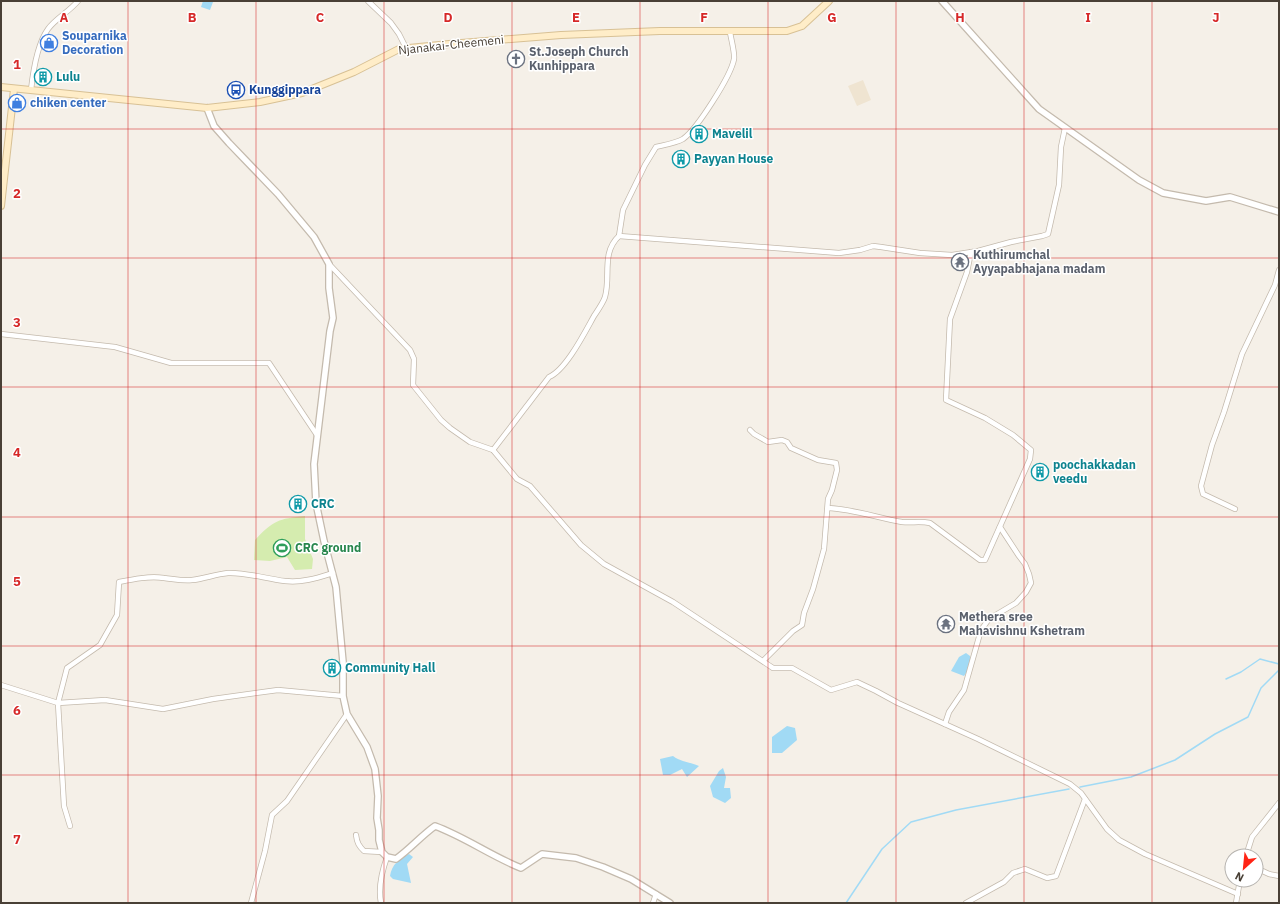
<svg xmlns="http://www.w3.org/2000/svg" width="1280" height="904" font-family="'IBM Plex Sans',sans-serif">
<rect width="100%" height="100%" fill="#f5f0e8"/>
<!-- education -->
<polygon fill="#efe4d1" points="863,80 871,100 857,106 848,86"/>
<!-- green -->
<path fill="#d5ecaf" d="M305,516V539L313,559L312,569L295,570L287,557L270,561L254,560L255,540C274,520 278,519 305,516Z"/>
<!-- water -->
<g fill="#a1daf5">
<polygon points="203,1 213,2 210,10 201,7"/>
<polygon points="966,653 970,656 971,666 964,676 951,671 959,657"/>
<polygon points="787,726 795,728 797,740 782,753 772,753 772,737"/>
<path d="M673,756C681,762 690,762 699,766L687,777L682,769L670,775H663L660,759Z"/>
<polygon points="723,768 726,777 724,788 730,788 731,798 725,803 713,797 710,786 719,771"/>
<path d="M409,854L413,857L407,864L411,883L393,879L390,876C392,864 399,859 409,854Z"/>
</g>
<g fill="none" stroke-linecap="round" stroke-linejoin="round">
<!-- stream -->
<g stroke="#a1daf5" stroke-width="1.5">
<polyline points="1226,679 1241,672 1260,659 1279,664"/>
<polyline points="1080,787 1131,777 1175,760 1215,734 1248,717 1261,688 1279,670"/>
<polyline points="846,903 882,849 911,822 956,810 1069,789"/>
</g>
<defs>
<g id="minor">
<polyline points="368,1 391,23 399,34 406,48"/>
<path d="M31,90C33,72 37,44 48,29C55,19 70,11 78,1"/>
<polyline points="619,236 839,253 860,250 873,246 881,247 920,253 952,255 978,251 1011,242 1042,236 1048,234 1059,185 1061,147 1065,128"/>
<polyline points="329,264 410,350 414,359 413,385 441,420 450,428 470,442 493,450 517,479 530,486 581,545 604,564 673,602 773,668 792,668 831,690 857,682 876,691 898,703 978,739 1070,784 1081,793 1107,829 1119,840 1145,854 1238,894"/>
<polyline points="1,334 115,347 171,363 269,363 317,435"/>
<polyline points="750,430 754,434 768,442 782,440 787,442 791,448 818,460 836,463 837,470 832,490 828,499 824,549 813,589 804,613 802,625 793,631 763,661"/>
<path d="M493,450L549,377C566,370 585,332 594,316C598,310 603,303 605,297C611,276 601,253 619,236L623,210L645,165L656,147C664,145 676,143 683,139C697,129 731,76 734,59C735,53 731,39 730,32"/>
<path d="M828,508C853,509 878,518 902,522C912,523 920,521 930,523L980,560H985L1030,459L1031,450L1013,435L985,418L946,400L950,319L967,272L971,252"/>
<polyline points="1235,509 1203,494 1201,486 1212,445 1224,412 1242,354 1275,285 1279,270"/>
<polyline points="1,685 58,703 105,700 163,709 213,699 278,690 343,696"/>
<polyline points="945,724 949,712 964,690 981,630 989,619 1016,603 1026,592 1031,583 1029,574 1025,564 1019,556 1000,527"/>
<path d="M70,826L64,806L58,703L67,668L100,645L117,615L119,582C134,579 149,576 164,578C174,579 182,581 192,580C204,579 216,574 228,573C245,572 267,579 285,581C302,583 317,578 333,573"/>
<path d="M356,835C357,843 359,846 364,851L382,852"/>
<polyline points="1246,856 1252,837 1279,803"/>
<polyline points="1256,868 1269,874 1279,876"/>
<polyline points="251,903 265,851 272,815 287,801 347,714"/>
<path d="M381,903C378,888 382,871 387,857"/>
<polyline points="653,903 656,894"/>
<polyline points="966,903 1004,882 1013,873 1025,869 1047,878 1056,876 1085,799"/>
<polyline points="1236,903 1240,880"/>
</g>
<g id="tertiary">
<polyline points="942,1 1039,109 1139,180 1163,193 1206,201 1230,197 1279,212"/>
<path d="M207,108L214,126L229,143L278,194L314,237L329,264V288L333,318L330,331L314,464L316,503L324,541L336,587L343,662V696L347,714L367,747L375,769L378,796L377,818L379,830V840L382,852L387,857L396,859C410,849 421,836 435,826C465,837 491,856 521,868L542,854L576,858L603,867L631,879L670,903"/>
</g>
<g id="secondary">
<polyline points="1,87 207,108 260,102 302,93 354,72 399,49 449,44 561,35 660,31 787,31 802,26 829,1"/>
<polyline points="1,206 14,89"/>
</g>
</defs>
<!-- minor casing -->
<use href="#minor" stroke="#c4baad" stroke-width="6"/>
<!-- tertiary casing -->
<use href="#tertiary" stroke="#c4baad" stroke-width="8"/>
<!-- secondary casing -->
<use href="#secondary" stroke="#d8c195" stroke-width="8"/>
<!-- minor -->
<use href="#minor" stroke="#fff" stroke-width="4.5"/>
<!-- tertiary -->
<use href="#tertiary" stroke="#fff" stroke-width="5.5"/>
<!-- secondary -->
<use href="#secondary" stroke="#ffedc8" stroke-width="6"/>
</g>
<!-- grid -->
<path fill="none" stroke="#d62828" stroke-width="1" stroke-opacity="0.55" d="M128,1V903M256,1V903M384,1V903M512,1V903M640,1V903M768,1V903M896,1V903M1024,1V903M1152,1V903M1,129H1279M1,258H1279M1,387H1279M1,517H1279M1,646H1279M1,775H1279"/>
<!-- icons -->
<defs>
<symbol id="shop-ring" viewBox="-11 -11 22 22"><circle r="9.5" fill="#fff" stroke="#3f7fe0" stroke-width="1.5"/><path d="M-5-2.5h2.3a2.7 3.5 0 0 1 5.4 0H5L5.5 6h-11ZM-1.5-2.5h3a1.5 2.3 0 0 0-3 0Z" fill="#3f7fe0"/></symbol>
<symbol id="church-ring" viewBox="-11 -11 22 22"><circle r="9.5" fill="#fff" stroke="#6b7280" stroke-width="1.5"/><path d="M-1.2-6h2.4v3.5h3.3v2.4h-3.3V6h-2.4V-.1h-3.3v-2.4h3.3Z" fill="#6b7280"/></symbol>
<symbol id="building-ring" viewBox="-11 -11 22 22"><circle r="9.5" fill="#fff" stroke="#0f9aa8" stroke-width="1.5"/><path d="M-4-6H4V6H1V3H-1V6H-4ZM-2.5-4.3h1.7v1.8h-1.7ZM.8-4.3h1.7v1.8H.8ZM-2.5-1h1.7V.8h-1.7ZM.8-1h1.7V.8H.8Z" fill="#0f9aa8"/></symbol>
<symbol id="bus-ring" viewBox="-11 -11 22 22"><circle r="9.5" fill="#fff" stroke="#1a4fb4" stroke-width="1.5"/><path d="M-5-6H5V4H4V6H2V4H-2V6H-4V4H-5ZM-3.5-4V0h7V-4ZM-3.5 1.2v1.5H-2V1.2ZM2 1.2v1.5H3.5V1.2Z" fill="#1a4fb4"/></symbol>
<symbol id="temple-ring" viewBox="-11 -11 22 22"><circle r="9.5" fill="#fff" stroke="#6b7280" stroke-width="1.5"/><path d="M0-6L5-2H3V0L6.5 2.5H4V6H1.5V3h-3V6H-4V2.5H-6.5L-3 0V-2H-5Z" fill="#6b7280"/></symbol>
<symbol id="stadium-ring" viewBox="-11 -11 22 22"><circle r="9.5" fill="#fff" stroke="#2e9e5b" stroke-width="1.5"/><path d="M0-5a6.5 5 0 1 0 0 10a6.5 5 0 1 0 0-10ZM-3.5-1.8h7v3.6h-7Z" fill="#2e9e5b"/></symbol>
</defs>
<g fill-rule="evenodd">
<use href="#shop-ring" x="39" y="33" width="20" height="20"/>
<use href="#church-ring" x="506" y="49" width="20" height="20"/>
<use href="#building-ring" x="33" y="67" width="20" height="20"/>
<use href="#bus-ring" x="226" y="80" width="20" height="20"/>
<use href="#shop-ring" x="7" y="93" width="20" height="20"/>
<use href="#building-ring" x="689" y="124" width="20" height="20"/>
<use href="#building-ring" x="671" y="149" width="20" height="20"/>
<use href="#temple-ring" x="950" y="252" width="20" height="20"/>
<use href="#building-ring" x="1030" y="462" width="20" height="20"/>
<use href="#building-ring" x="288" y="494" width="20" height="20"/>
<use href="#stadium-ring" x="272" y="538" width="20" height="20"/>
<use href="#temple-ring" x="936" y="614" width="20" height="20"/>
<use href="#building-ring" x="322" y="658" width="20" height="20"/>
</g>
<g text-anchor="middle" stroke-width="3" stroke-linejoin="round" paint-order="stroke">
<!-- shop labels -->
<g font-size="12" font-weight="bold" fill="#366cbe" stroke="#fff" text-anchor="start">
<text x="62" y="40">Souparnika<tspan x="62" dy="14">Decoration</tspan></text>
<text x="30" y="107">chiken center</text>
</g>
<!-- street labels -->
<g font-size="12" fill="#494036" stroke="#fff">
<text transform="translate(451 45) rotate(-6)" y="4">Njanakai-Cheemeni</text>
</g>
<!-- worship labels -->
<g font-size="12" font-weight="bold" fill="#5b616d" stroke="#fff" text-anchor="start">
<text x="529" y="56">St.Joseph Church<tspan x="529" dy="14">Kunhippara</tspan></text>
<text x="973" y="259">Kuthirumchal<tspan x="973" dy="14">Ayyapabhajana madam</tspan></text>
<text x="959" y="621">Methera sree<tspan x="959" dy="14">Mahavishnu Kshetram</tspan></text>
</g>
<!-- culture labels -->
<g font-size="12" font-weight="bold" fill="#0d838f" stroke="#fff" text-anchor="start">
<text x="56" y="81">Lulu</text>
<text x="712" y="138">Mavelil</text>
<text x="694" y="163">Payyan House</text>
<text x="1053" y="469">poochakkadan<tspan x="1053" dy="14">veedu</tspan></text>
<text x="311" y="508">CRC</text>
<text x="345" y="672">Community Hall</text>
</g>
<!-- transit labels -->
<g font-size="12" font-weight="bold" fill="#164399" stroke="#fff" text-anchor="start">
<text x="249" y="94">Kunggippara</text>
</g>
<!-- leisure labels -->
<g font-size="12" font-weight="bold" fill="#27864d" stroke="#fff" text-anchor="start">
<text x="295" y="552">CRC ground</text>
</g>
</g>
<g font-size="13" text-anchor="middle" font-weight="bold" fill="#d62828" stroke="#fff" stroke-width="3" stroke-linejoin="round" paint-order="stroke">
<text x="64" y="22">A</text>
<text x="192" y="22">B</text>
<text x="320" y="22">C</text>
<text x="448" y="22">D</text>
<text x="576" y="22">E</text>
<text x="704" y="22">F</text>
<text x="832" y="22">G</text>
<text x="960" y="22">H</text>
<text x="1088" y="22">I</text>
<text x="1216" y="22">J</text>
<text x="17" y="69">1</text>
<text x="17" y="198">2</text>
<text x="17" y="327">3</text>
<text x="17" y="457">4</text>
<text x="17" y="586">5</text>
<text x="17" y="715">6</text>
<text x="17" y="844">7</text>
</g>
<!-- border -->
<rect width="1280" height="904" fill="none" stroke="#494036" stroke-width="4"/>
<!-- north arrow -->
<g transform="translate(1244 868) rotate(207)"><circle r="19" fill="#ffffff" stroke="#b6b3af"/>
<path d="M0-3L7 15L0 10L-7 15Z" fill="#ff2415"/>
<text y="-6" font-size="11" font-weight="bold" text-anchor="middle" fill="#494036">N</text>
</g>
</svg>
